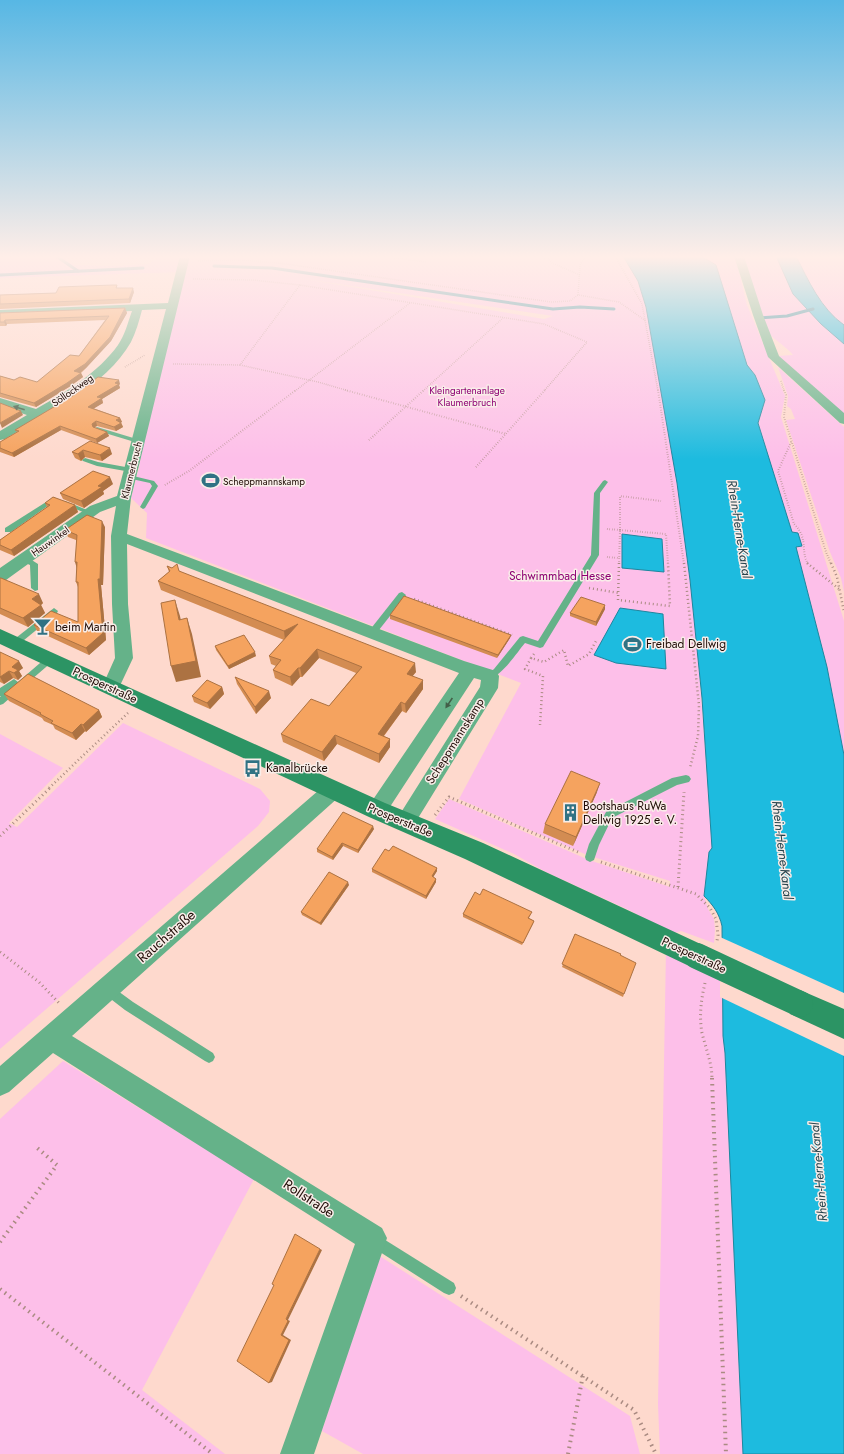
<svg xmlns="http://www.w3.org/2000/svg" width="844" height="1454" font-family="Jost,sans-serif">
<rect width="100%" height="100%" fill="#fed9cd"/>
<!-- green -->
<g fill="#fdbfe9" fill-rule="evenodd">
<path d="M0,256H61L74,265L116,266L148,264L161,256H623C628,264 635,273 638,282C650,315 655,360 662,394C691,544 702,696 712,848L709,852L704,896L708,909L714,919L715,930L714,943L681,931L671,934L631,911L546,872L514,854L435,819L449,799L589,860L670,887V881L587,855L459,799L521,683L146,538L147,513L131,498L139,468L155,365L181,272L0,278ZM298,278L553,316L544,319Z"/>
<polygon points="701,256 735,256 747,305 785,396 781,417 844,621 844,755 827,667 796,547 802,545 798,533 792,532 758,423 765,400 755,375 747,365 717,267"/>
<path d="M744,256H776L793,294L821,324L844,344V416L778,356L793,355C786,346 775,341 768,332C757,318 749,275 744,256Z"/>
<path d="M796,256H844V325C821,309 808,280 796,256Z"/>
<polygon points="778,367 844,427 844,592 841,578 830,552 786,420 795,419 791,409 787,406 788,396"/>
<polygon points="123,723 260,789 270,801 269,812 258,826 0,1049 0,734 63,768 9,823 17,827"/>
<polygon points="666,950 722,975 723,1036 725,1053 743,1454 660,1454 658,1404"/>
<polygon points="63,1061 254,1179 142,1390 225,1454 0,1454 0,1119"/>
<polygon points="378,1255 630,1416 640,1454 363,1454 322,1431"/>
</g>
<!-- water -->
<g fill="#1dbbdf" stroke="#1e869e">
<path d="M623,256H701L716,265L747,365L755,375L765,400L758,423L792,532L798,533L802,546L796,547L827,667L844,755V1454H743L725,1053L723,1036L722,926C719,913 713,905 704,896L709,852L712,848L702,698L690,580L677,483L646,307L638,281Z"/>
<path d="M776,256H796C808,280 821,309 844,325V344L821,324L793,294Z"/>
<polygon points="622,534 662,539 664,572 622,568"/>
<polygon points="620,608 663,614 666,669 616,663 594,655"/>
</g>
<!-- pier -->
<polygon fill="#fed9cd" points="720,937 844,993 844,1056 720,997"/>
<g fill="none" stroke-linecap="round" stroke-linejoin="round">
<!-- stream -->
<g stroke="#1e869e" stroke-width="3">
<polyline points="56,256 78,271"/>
<polyline points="214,266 272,268 553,309 580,307 614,309"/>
<polyline points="0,275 143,268"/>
<polyline points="760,318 787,316 813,309"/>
</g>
<!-- path-far4 -->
<g stroke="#aa8b82" stroke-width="1.5" stroke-dasharray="0.5 1.5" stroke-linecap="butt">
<polyline points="380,256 426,262"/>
<polyline points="535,256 548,258 559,256"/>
<polyline points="586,256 580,265 578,295 619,302 646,321"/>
<polyline points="615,256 642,304 658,391"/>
<polyline points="548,258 552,263 580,275"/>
<polyline points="198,261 239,260 279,263 551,302 570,301 578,295"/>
<polyline points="193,279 252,280 300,285 544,324 587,342 544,391"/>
<polyline points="300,285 240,365 318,382 349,391"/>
<polyline points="173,364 240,365"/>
<polyline points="125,367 145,355"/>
<polyline points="781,381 784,391"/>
<polyline points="295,391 410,303"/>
<polyline points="423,391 503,318"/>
</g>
<!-- path-far3 -->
<g stroke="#aa8b82" stroke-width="2" stroke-dasharray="0.5 2" stroke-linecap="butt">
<polyline points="345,390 506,434"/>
<polyline points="658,390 684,564"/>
<polyline points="784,390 786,395 784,417 826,552 831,564"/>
<polyline points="369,440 424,390"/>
<path d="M791,442L778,471L794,524C809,539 800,550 808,564"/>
<polyline points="476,467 545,390"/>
<polyline points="165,485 189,471 296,390"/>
<polyline points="607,529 620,530"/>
<polyline points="620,530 666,534 668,564"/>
<polyline points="620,530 620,496 661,501"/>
<polyline points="607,557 619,558"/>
<polyline points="619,564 620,530"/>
</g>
<!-- path-far2 -->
<g stroke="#aa8b82" stroke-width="2.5" stroke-dasharray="1 3" stroke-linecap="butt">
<polyline points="619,563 618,600 670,606 668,563"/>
<polyline points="684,563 699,705 698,736 690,768"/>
<polyline points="807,563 839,589"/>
<polyline points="831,563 837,577 844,612"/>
<polyline points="589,588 619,593"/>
<polyline points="414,599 512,635"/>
<polyline points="534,654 531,658 544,662 564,650 568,666 589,654 596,641"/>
<polyline points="531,658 525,669 543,676 540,725"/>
<polyline points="49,788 128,713"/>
</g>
<!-- path-far1 -->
<g stroke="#aa8b82" stroke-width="3" stroke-dasharray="1 3.5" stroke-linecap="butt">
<polyline points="435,815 449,797 578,852"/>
<polyline points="0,836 51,787"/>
<polyline points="601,862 696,894 710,908 716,919 718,935 717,941"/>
<polyline points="678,887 684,792"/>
<polyline points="0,952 39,982 60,1004"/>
<path d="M705,983C701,1000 699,1016 702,1033C706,1049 712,1063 712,1079"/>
</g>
<!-- path -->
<g stroke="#aa8b82" stroke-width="4" stroke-dasharray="1.5 4.5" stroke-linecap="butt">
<polyline points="712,1078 726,1454"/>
<polyline points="0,1242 57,1165 35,1146"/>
<polyline points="0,1289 213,1454"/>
<polyline points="461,1296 634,1410 656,1454"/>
<polyline points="568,1454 583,1375"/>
</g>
<!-- lane -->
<g fill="#65b289" fill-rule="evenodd">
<polygon points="97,427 140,440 141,441 138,443 95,430 94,429"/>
<polygon points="85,458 98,462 131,468 134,470 131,472 97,466 83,461 82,460"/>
<polygon points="129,475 154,481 158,486 145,508 143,509 140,507 152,486 150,483 127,478 127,476"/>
<path d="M605,480L608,482L600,493L599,555L543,647L540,648L525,643C518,651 498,682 487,678L486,676L494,669L520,637L523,636L538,641L591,555L594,493L603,481Z"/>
<polygon points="54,497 57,499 56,500 11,532 5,532 5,528"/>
<polygon points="65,501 92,512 93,513 92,514 88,514 63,504 63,502"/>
<polygon points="21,557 27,557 38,564 38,590 35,591 31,588 30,565 21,561"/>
<polygon points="402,592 406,595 405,597 375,635 369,635 368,633 369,631 399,593"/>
<polygon points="54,608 58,611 57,613 18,645 12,645 11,643 12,641"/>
<polygon points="50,656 54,659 53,661 3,704 0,705 0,697 1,696 0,696 0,688 14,679 18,682 47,657"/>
<polygon points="686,775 689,776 691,779 689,782 677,785 612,818 599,845 594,860 590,862 586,860 585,857 589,844 606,812 672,778"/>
<polygon points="107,983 133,1002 213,1053 215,1057 213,1061 209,1063 205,1061 125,1010 103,993 101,989 103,985"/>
<polygon points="374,1233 454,1283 456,1288 454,1293 449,1295 444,1293 369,1245 367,1240 369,1235"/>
</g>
<!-- street -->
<g fill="#65b289" fill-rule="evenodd">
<path d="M180,256H190L131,498L127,534L464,661L496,671L499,676L498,688L412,828L405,831L398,828L395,822L480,687L481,680L474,678L384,816L377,819L370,816L367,810L370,804L459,673L127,544L128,604L133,658L117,692L111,694L105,692L102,687L115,658L112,604L111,536L116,506L100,512L6,580L0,581V568L90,506L117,496L166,309L142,310C139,321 136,332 131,342C106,386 47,414 5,439L0,440V431L27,415L0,406V398L36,409C66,392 98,373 118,345C125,335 128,322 132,311L0,316V310L168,303Z"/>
<polygon points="734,256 744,256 763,315 779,356 844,413 844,424 840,423 768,357 753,315"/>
<polygon points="333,782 340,784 343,790 340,796 72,1036 382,1228 387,1238 314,1454 280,1454 355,1244 53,1053 9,1092 0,1096 0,1066 326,784"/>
</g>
<!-- secondary -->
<g fill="#2c9464" fill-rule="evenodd">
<polygon points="0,629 385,803 483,843 707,947 711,956 707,965 697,969 687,965 465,859 369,817 0,644"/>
<polygon points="800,990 844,1009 844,1039 790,1014 786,1004 790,994"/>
</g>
<!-- secondary-bridge -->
<polyline stroke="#2c9464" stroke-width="26" points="697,956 800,1004"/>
</g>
<!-- wall -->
<g fill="#d38c52">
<polygon points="117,285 117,288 134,292 130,303 0,309 0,295 56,293"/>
<polygon points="125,308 127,313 111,341 86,368 81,373 83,377 69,387 36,407 0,397 0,376 14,380 37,382 79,356 105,320 7,324 6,326 0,326 0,313"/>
<polygon points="120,384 119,385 120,388 102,399 103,403 93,408 120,418 122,422 121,422 123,427 116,431 97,426 94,427 107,432 109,436 97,443 61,430 14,457 0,452 0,442 17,432 15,430"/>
<polygon points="90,441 112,454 102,461 85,457 81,461 75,458 72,452"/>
<polygon points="113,484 103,491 104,494 84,508 63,499 60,493"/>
<polygon points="45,503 75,505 78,512 14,556 0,550 0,540 47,507"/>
<polygon points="105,527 103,585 101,585 106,640 89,655 37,631 34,625 78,622 78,587 76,582 77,568 76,540 68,537 65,530"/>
<polygon points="167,566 416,672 412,676 423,689 406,713 402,711 384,736 390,739 390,747 379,763 337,744 324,761 283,742 281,734 329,706 356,673 319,658 302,677 300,677 292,686 275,678 273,670 276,666 271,664 269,656 284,640 161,590 158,581 169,572"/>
<polygon points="0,578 43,603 41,605 45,613 28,627 0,614"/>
<polygon points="605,609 596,626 570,616 570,613"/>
<polygon points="390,615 511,635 510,638 497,658 390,619"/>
<polygon points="215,646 256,656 229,669 216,650"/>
<polygon points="0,652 23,668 19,671 22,676 18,680 13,678 4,684 0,682"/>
<polygon points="235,677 271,698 256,714 237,684"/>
<polygon points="222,687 224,694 210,709 194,702 192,696"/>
<polygon points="4,694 99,710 102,717 86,732 85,731 76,740 55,729 53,725 44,721 42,718 9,701"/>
<polygon points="597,792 573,846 543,833 545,824"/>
<polygon points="374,829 358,853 343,846 333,860 317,852 317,849"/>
<polygon points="389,851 437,868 437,871 433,877 436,879 436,882 426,899 372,872 372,869"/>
<polygon points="349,885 321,925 302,915 301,912"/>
<polygon points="480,895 531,914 529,918 534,921 533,924 522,945 463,917 463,914"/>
<polygon points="575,934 624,994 623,997 562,967"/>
</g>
<!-- shaded-wall -->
<g fill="#ac7242">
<polygon points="133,288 134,292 130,303 129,299"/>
<polygon points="125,308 127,313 111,341 86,368 76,376 74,371"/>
<polygon points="5,320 7,324 6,326 4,322"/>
<polygon points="81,373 83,377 69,387 36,407 34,403"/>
<polygon points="119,380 120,384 119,385 120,388 102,399 103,403 90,411 88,407 97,397 115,383"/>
<polygon points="21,411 23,415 2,428 0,423"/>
<polygon points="120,418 122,422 117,425 116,420"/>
<polygon points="96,421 97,426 93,428 92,424"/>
<polygon points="121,423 123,427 116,431 114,427"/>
<polygon points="60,426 61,430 14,457 12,453"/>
<polygon points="107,432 109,436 97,443 96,439"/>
<polygon points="110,448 112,454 102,461 100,455"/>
<polygon points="83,450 85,457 81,461 78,454"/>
<polygon points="110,477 113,484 103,491 104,494 84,508 81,501 98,486"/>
<polygon points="75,505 78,512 14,556 11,550"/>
<polygon points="102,521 105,527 103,585 101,585 106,640 89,655 86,648 98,579"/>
<polygon points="75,562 77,562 77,569"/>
<polygon points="39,594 43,603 41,605 45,613 28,627 23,618 32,599"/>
<polygon points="175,600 180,616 184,635 179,620"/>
<polygon points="605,605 605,609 596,626 596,622"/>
<polygon points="187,618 192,634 201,677 176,682 171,666"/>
<polygon points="298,624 285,640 284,631"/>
<polygon points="511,635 510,638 497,658 498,655"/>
<polygon points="317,649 319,658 302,677 300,668"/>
<polygon points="255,652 256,656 229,669 228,666"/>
<polygon points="19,661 23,668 19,671 22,676 18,680 14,673 12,667"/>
<polygon points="415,663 416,672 407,683 407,674"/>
<polygon points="298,668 300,677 292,686 290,677"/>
<polygon points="9,671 13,678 4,684 0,677"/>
<polygon points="423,680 423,689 406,713 405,704"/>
<polygon points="222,687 224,694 210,709 207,703"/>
<polygon points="269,691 271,698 256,714 255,707"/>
<polygon points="401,702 402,711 379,742 378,734"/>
<polygon points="99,710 102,717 86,732 83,725"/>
<polygon points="81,724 85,731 76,740 72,733"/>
<polygon points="335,735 337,744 324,761 322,752"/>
<polygon points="390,739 390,747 379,763 379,754"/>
<polygon points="600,783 597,792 573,846 576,837"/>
<polygon points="373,826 374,829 358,853 358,850"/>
<polygon points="342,843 343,846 333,860 332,857"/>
<polygon points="437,868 437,871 432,879 432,876"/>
<polygon points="436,879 436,882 426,899 426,896"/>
<polygon points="348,882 349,885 321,925 320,923"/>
<polygon points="320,1249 322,1250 288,1320 290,1321 283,1335 291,1340 272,1382 269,1383 281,1335 286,1319"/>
</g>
<!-- building -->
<g fill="#f5a35f" stroke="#ac7242">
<polygon points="113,285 117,285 116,288 133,288 129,299 0,304 0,295 56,293 59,287"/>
<polygon points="125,308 110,337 85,364 74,371 81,373 67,383 34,403 0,393 0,376 14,380 20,377 37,382 70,355 79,356 109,316 5,320 4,322 0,322 0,313"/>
<polygon points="98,377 119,380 115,383 119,384 97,397 102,398 88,407 120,418 116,420 121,423 114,427 96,421 92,424 93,427 107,432 96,439 60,426 12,453 0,448 0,442 19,431 15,430 74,395"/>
<polygon points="0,403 21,411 0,423"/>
<polygon points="90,441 110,448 100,455 83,450 78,454 72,452"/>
<polygon points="93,471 110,477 98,486 102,487 81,501 60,493"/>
<polygon points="53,497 75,505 11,550 0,545 0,540 50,505 45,503"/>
<polygon points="87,515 102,521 100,579 98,579 103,633 86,648 34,625 51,611 78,622 78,582 76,582 77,562 75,562 77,535 65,530"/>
<polygon points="177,564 179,571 415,663 407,674 423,680 405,704 401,702 378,734 390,739 379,754 335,735 322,752 281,734 311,699 329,706 362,667 317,649 300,668 298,668 290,677 273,670 281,660 269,656 298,624 284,631 158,581 170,571 167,566 172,568"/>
<polygon points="0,578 1,578 39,594 32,599 41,605 23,618 0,608"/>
<polygon points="404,596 511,635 498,655 390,615"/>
<polygon points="581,597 605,605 596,622 570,613"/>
<polygon points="175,600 179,620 187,618 196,661 171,666 161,603"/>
<polygon points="244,635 255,652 228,666 215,646"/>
<polygon points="0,652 19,661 12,667 18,670 14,673 9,671 0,677"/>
<polygon points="28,674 99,710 83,725 81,724 72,733 51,723 53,721 40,714 41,713 4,694"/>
<polygon points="235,677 269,691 255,707"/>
<polygon points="207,680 222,687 207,703 192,696"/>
<polygon points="571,771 600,783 576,837 545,824"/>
<polygon points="343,812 373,826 358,850 342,843 332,857 317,849"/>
<polygon points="393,846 437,868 432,876 436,879 426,896 372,869 385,849 389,851"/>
<polygon points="329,872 348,882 320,923 301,912"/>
<polygon points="483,889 532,912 528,918 534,921 523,943 463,914 475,892 480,895"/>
<polygon points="575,934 621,954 620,955 636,963 624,994 562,964"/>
<polygon points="295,1234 320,1249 286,1319 288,1321 281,1335 289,1340 269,1383 237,1361 274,1285 272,1284"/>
</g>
<!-- one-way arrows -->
<defs><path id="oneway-solid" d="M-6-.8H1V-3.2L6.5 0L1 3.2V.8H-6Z"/></defs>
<g fill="#425f48">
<use href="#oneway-solid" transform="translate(19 408) rotate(-162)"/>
<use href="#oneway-solid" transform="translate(449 703) rotate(124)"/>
</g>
<!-- sky -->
<linearGradient id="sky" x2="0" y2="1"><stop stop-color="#57b7e4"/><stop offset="0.56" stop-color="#ffeee8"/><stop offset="1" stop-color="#ffeee8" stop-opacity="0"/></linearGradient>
<rect width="844" height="459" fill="url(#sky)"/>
<!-- icons -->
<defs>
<symbol id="stadium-bare" viewBox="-9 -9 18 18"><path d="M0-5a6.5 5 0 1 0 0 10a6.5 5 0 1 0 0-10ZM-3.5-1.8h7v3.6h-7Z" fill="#307284" stroke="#f9ede9" stroke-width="2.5" paint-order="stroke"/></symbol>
<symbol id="bar-bare" viewBox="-9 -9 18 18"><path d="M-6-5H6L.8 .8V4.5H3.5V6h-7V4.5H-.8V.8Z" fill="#307284" stroke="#f9ede9" stroke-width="2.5" paint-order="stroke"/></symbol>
<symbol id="bus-bare" viewBox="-9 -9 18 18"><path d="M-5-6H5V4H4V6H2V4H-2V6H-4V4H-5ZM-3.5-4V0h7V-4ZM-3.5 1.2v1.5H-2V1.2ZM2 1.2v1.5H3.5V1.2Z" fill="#307284" stroke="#f9ede9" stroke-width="2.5" paint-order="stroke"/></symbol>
<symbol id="building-bare" viewBox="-9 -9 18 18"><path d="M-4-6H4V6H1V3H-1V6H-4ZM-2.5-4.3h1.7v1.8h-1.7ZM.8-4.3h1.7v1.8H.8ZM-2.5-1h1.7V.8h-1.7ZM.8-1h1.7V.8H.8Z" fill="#307284" stroke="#f9ede9" stroke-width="2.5" paint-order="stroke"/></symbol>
</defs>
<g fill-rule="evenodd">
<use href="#stadium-bare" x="198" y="468" width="25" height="25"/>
<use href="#bar-bare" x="30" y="614" width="25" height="25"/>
<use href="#stadium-bare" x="620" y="632" width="25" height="25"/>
<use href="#bus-bare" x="240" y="756" width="25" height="25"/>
<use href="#building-bare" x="558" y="800" width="25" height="25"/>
</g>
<g text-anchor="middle" stroke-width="3" stroke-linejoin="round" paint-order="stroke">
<!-- far-street labels -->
<g font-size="10" fill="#1f0c06" stroke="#f9ede9">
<text transform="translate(72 390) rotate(-35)" y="4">Söllockweg</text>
<text transform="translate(131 470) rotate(-76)" y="4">Klaumerbruch</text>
<text transform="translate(50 541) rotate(-35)" y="4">Hauwinkel</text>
</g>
<!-- far-park labels -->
<g font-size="10" fill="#8d0073" stroke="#f9ede9">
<text x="467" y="394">Kleingartenanlage<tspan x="467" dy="12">Klaumerbruch</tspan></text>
</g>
<!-- far-poi labels -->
<g font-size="10" fill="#1f0c06" stroke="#f9ede9" text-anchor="start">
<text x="223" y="485">Scheppmannskamp</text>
</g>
<!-- park labels -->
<g font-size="12" fill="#8d0073" stroke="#f9ede9">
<text x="560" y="580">Schwimmbad Hesse</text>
</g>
<!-- poi labels -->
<g font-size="12" fill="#1f0c06" stroke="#f9ede9" text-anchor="start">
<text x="55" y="631">beim Martin</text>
<text x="646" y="648">Freibad Dellwig</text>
<text x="266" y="772">Kanalbrücke</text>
<text x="583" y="810">Bootshaus RuWa<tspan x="583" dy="14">Dellwig 1925 e. V.</tspan></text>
</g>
<!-- street labels -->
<g font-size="12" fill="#1f0c06" stroke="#f9ede9">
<text transform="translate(105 685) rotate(25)" y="4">Prosperstraße</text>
<text transform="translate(455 741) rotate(-58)" y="4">Scheppmannskamp</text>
<text transform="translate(400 820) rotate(23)" y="4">Prosperstraße</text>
<text transform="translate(694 955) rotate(25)" y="4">Prosperstraße</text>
</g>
<!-- water labels -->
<g font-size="13" font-style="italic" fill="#27444d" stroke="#f9ede9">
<text transform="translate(740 529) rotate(81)" y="5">Rhein-Herne-Kanal</text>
<text transform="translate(783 850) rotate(83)" y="5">Rhein-Herne-Kanal</text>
<text transform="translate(818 1172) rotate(-95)" y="5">Rhein-Herne-Kanal</text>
</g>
<!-- near-street labels -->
<g font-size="14" fill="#1f0c06" stroke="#f9ede9">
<text transform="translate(166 936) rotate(-41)" y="5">Rauchstraße</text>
<text transform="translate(309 1198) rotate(33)" y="5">Rollstraße</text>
</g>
</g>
</svg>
